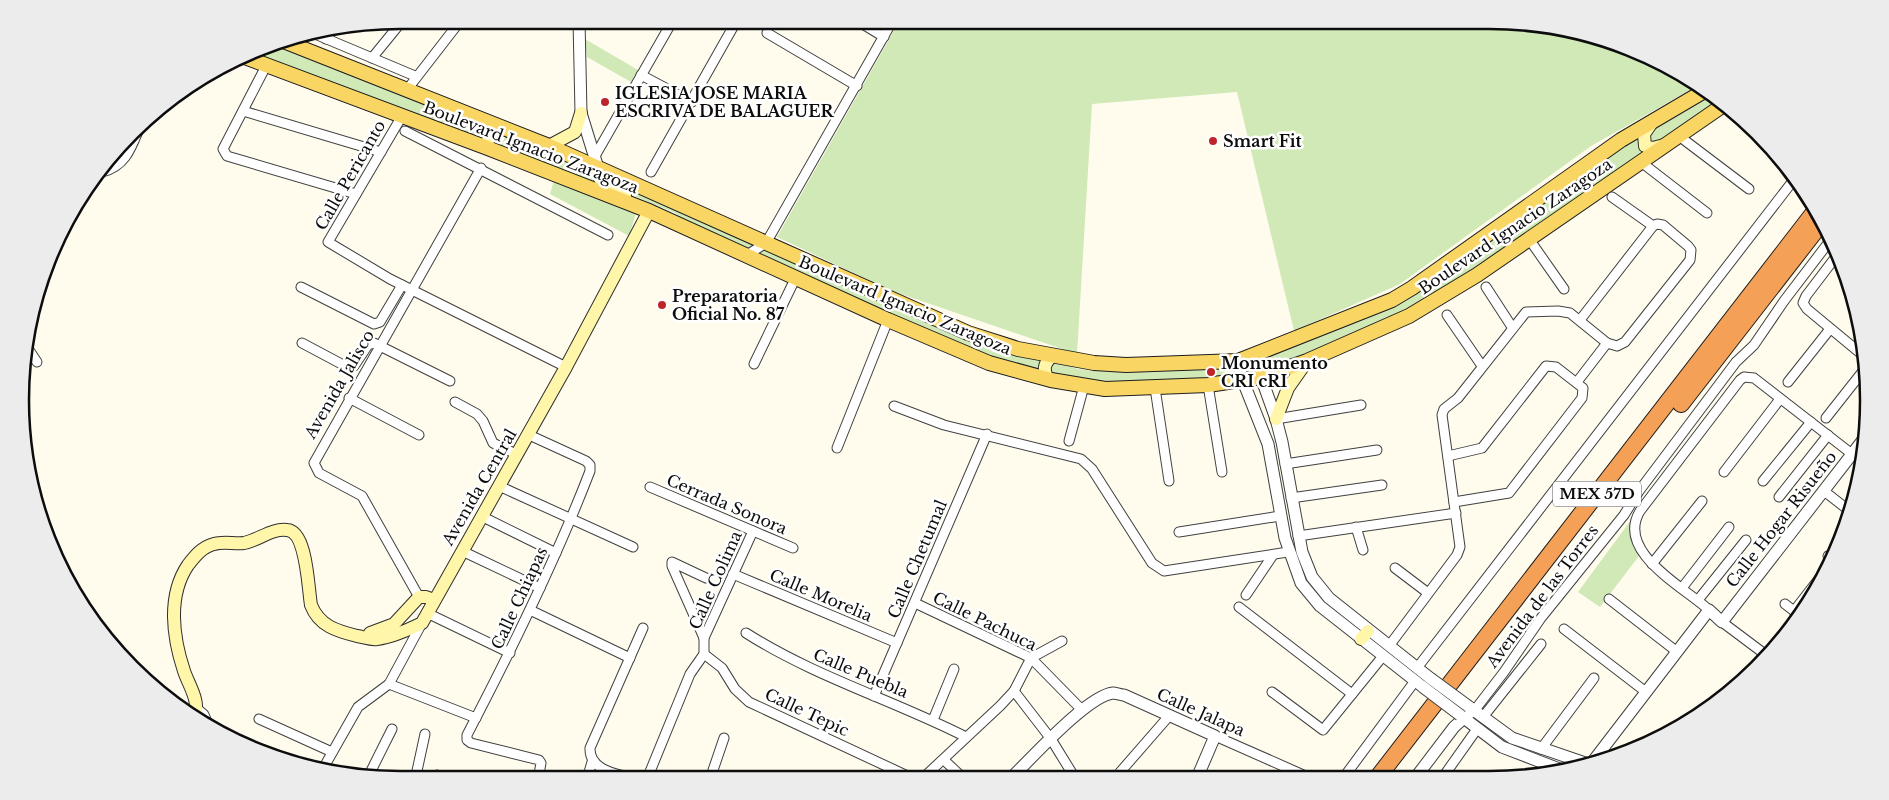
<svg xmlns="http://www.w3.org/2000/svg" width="1889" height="800" font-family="'Libre Baskerville',serif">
<rect width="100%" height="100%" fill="#fffced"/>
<!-- green -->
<g fill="#d1e9b7">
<polygon points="900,20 1489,20 1611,40 1679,71 1699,85 1591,146 1400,284 1294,331 1237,92 1092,104 1077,354 892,291 777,237"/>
<polygon points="585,39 638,70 631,82 587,57"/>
<polygon points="275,41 395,93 475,120 477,132 469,136 250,53"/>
<polygon points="1711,94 1722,102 1654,144 1650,140 1649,131"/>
<polygon points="507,134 593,169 597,186 499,148"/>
<polygon points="1637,136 1649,152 1422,307 1273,371 1264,366 1263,358 1364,317"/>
<polygon points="602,171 759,242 749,248 693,226 675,213 608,185"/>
<polygon points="554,180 636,213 629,236 550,194"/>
<path d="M766,245L800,261L1047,356L1041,374C943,346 849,296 756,254Z"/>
<polygon points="1048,360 1078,369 1093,371 1232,367 1230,377 1093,383 1048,374"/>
<polygon points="1631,520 1639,556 1600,607 1578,592"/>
</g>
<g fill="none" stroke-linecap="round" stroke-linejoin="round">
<defs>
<g id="minor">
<polyline points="856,20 884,37"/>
<polyline points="767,33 857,86"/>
<polyline points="315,34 415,76"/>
<polyline points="326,39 332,31"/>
<polyline points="372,58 403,20"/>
<polyline points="266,66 223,149 227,156 356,194"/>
<polyline points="641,75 692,102"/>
<polyline points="406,91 461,20"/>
<polyline points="1726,105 1745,120"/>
<polyline points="243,111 381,152"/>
<polyline points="402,116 328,242 390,279 566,367"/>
<polyline points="405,131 608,235"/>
<polyline points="1679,136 1749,189"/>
<polyline points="595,156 673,20"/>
<polyline points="1641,162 1707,213"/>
<path d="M102,172C127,166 132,145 141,124"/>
<polyline points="651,172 737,20"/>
<polyline points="1529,239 1564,289"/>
<polyline points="1838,254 1806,296 1803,303 1807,309 1865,357"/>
<polyline points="747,255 766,243 893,20"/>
<polyline points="301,287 374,324 380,322 402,285"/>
<polyline points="1486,287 1512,327"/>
<polyline points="1447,315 1482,366"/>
<polyline points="1580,320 1653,226"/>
<polyline points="302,343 349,368 354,366 368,345 374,343 450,381"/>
<polyline points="27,347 37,362"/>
<polyline points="754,364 796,277"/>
<polyline points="1577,382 1607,343"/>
<polyline points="1788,382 1830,329"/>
<polyline points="1208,385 1222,472"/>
<polyline points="1155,388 1169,481"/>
<polyline points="349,398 419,435"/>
<polyline points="455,402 477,414 483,421 493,443 516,454"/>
<polyline points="894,406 944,425 1081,459 1092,469 1152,563 1164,571 1288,552"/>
<polyline points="1826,418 1867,366"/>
<polyline points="1276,419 1361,405"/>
<path d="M527,434L586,461L590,465V471C555,562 512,649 467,735V740L471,743L539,760L541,763L538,780"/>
<polyline points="1069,441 1084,386"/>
<polyline points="837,448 888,320"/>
<polyline points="1448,456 1482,448 1546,366 1556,367 1583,388 1582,398 1509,493 1454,502"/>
<polyline points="1285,464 1377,450"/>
<polyline points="1724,472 1780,399"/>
<polyline points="1763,481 1811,422"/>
<polyline points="499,486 633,547"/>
<polyline points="650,487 793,548"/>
<polyline points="1824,491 1851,512"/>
<polyline points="1779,497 1828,435"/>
<polyline points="1291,498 1382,485"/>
<polyline points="481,516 556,553"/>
<polyline points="1356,527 1363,550"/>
<polyline points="1179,532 1280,516"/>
<polyline points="1298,536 1456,513"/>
<polyline points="462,551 540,588"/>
<polyline points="1828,556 1831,558"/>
<polyline points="1652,564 1702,501"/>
<polyline points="1395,568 1428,593"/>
<polyline points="733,574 897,643"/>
<polyline points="1682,588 1729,527"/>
<polyline points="1246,595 1273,555"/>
<polyline points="419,597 362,496 319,473 314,463 481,168"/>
<polyline points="1609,599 1676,651"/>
<polyline points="1698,600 1746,540"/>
<polyline points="915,603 1031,658 1082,710"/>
<polyline points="1785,604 1794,611"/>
<polyline points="1239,607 1352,694"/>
<polyline points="530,610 630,658"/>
<path d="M1709,610C1684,587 1615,552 1640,511L1740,380L1744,377L1754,378L1852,454"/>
<polyline points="1794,611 1825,571"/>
<polyline points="427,613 510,653"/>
<polyline points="1722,622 1766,655"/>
<polyline points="1564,629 1646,692"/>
<path d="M746,633C815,677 893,700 966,737"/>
<polyline points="704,638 672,566 672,562 706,578"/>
<polyline points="1389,646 1457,555 1460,547 1442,415 1444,409 1458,398 1526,312 1558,311 1570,313 1607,343 1617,346 1625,342 1690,260 1691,250 1688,246 1663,225 1657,224 1653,226 1612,197"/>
<polyline points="704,654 722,668 735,689 749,702 914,779"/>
<polyline points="1417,668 1796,177"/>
<polyline points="389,684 476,718"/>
<polyline points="1014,691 1051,739 1075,778"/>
<polyline points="1272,692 1323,730 1383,656"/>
<polyline points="874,696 987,434"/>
<polyline points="1483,717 1541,644"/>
<polyline points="1464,718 1474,711 1504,672 1541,618 1624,515 1639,491 1736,362 1754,345 1784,301 1832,238"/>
<polyline points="259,719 332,752"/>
<polyline points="933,720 954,669"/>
<polyline points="1215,736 1308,777"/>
<polyline points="1541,749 1594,678"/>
<polyline points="944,760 963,778"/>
<polyline points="324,767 358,707 389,684 422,623"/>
<polyline points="369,775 392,729"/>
<polyline points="437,775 454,780"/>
<polyline points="1344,777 1415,681"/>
<polyline points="1443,777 1477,729"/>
<polyline points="923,778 1000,706 1014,691 1031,658 1062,641"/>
<polyline points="1115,778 1169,716"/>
<polyline points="587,779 592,762"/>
<path d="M638,779C619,775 589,771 590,748L643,628"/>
<polyline points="647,779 690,674 704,654 704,638 753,531"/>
<polyline points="710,779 724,738"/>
<polyline points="415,780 425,734"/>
</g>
<g id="tertiary">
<polyline points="579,20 581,113 598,168"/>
<polyline points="1256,355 1261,377 1276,419 1282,442 1302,552 1312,577 1329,598 1430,678"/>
<polyline points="1238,361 1243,381 1268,444 1285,538 1301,583 1320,606 1423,687"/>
<polyline points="1468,706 1512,738 1585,763"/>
<polyline points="197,710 203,715 209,729"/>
<polyline points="1460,715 1502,747 1562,770"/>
<polyline points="1594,760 1709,610 1722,622 1866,436"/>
<polyline points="1416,777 1454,727 1464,718"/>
<path d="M1011,778C1031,759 1087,696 1113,693C1116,693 1121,695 1124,695L1215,736L1197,778"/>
</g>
<g id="secondary">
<polyline points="1653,121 1644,134 1645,146 1653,148 1664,145"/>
<polyline points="549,146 575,132 581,113"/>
<polyline points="485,147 495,125"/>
<path d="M598,168C599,188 608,188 625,195"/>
<path d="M1051,380L1047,377C1042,367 1046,362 1053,355"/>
<polyline points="1276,419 1288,388 1307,361"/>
<polyline points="370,633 394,624 419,597 426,597 434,600"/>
<polyline points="1361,639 1368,631"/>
<path d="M194,718C201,702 189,686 184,671C173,638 167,596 188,565C195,556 202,547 214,544C223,541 234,544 244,543C259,540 272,528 287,530C307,531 308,588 311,605C319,626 337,631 357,636C364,637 370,640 377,639C393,637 408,630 422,623L566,367L649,211"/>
</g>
<g id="primary">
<polyline points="281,40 549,146 968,333 1018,349 1094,363 1126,365 1238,361 1392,300 1412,288 1621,140 1706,90"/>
<polyline points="242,56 485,147 649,211 888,320 989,363 1051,380 1105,389 1208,385 1261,377 1307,361 1409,316 1477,275 1725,104"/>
</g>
<g id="motorway">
<polyline points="1681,404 1823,221"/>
<polyline points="1378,777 1816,210"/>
</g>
</defs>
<!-- minor casing -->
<use href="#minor" stroke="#404040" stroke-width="11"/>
<!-- tertiary casing -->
<use href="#tertiary" stroke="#404040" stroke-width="13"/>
<!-- secondary casing -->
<use href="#secondary" stroke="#2f2f2f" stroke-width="14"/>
<!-- primary casing -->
<use href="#primary" stroke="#1e1e1e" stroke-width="16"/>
<!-- motorway casing -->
<use href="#motorway" stroke="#1e1e1e" stroke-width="18"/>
<!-- minor -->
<use href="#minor" stroke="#fff" stroke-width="9"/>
<!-- tertiary -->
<use href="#tertiary" stroke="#fff" stroke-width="11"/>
<!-- secondary -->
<use href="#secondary" stroke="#fff6a9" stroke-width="12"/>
<!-- primary -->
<use href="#primary" stroke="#f9d664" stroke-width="14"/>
<!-- motorway -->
<use href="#motorway" stroke="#f4a056" stroke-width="16"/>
<defs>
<g id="tertiary-bridge">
<polyline points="1430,678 1468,706"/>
<polyline points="1423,687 1460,715"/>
</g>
</defs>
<!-- tertiary-bridge casing -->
<use href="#tertiary-bridge" stroke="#404040" stroke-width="13" stroke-linecap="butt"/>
<!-- tertiary-bridge -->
<use href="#tertiary-bridge" stroke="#fff" stroke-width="11"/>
</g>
<!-- markers -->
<g fill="#be252b" stroke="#fff" stroke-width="2">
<circle cx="605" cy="102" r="5"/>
<circle cx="1213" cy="141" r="5"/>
<circle cx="662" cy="305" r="5"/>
<circle cx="1211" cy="372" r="5"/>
</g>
<g text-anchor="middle" stroke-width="5" stroke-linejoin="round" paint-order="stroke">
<!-- shield labels -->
<rect fill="#fff" stroke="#565656" stroke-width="1" x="1553" y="481.5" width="88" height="25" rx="4"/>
<g font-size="15" font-weight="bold" fill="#0d0d0d">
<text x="1597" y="499">MEX 57D</text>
</g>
<!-- poi labels -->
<g font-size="16" font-weight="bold" fill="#0d0d0d" stroke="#fff" text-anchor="start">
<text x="615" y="99">IGLESIA JOSE MARIA<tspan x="615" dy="18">ESCRIVA DE BALAGUER</tspan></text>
<text x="1223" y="147">Smart Fit</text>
<text x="672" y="302">Preparatoria<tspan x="672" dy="18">Oficial No. 87</tspan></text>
<text x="1221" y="369">Monumento<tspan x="1221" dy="18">CRI cRI</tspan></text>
</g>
<!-- street labels -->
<g font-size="16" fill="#0d0d0d" stroke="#fff">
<text transform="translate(531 147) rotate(21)" y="6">Boulevard Ignacio Zaragoza</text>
<text transform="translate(350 175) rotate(-60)" y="6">Calle Pericanto</text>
<text transform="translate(1515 226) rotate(-34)" y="6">Boulevard Ignacio Zaragoza</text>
<text transform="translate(905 305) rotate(23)" y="6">Boulevard Ignacio Zaragoza</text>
<text transform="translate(339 384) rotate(-60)" y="6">Avenida Jalisco</text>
<text transform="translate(479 487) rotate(-60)" y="6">Avenida Central</text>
<text transform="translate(727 504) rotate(23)" y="6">Cerrada Sonora</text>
<text transform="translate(1781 519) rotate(-52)" y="6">Calle Hogar Risueño</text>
<text transform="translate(917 559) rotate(-67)" y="6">Calle Chetumal</text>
<text transform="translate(715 580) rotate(-66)" y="6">Calle Colima</text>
<text transform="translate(821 595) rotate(23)" y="6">Calle Morelia</text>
<text transform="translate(1542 596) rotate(-53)" y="6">Avenida de las Torres</text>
<text transform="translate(519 598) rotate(-65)" y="6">Calle Chiapas</text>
<text transform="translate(985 621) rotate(26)" y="6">Calle Pachuca</text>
<text transform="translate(861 673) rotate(23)" y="6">Calle Puebla</text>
<text transform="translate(807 712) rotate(25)" y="6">Calle Tepic</text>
<text transform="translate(1201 712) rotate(24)" y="6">Calle Jalapa</text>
</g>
</g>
<!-- crop -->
<path d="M0 0H1889V800H0ZM400 29H1489A371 371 0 0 1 1860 400V400A371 371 0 0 1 1489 771H400A371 371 0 0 1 29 400V400A371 371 0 0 1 400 29Z" fill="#ececec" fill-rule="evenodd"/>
<path fill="none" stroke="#0d0d0d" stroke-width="2.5" d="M400 29H1489A371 371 0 0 1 1860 400V400A371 371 0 0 1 1489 771H400A371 371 0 0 1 29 400V400A371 371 0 0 1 400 29Z"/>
</svg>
